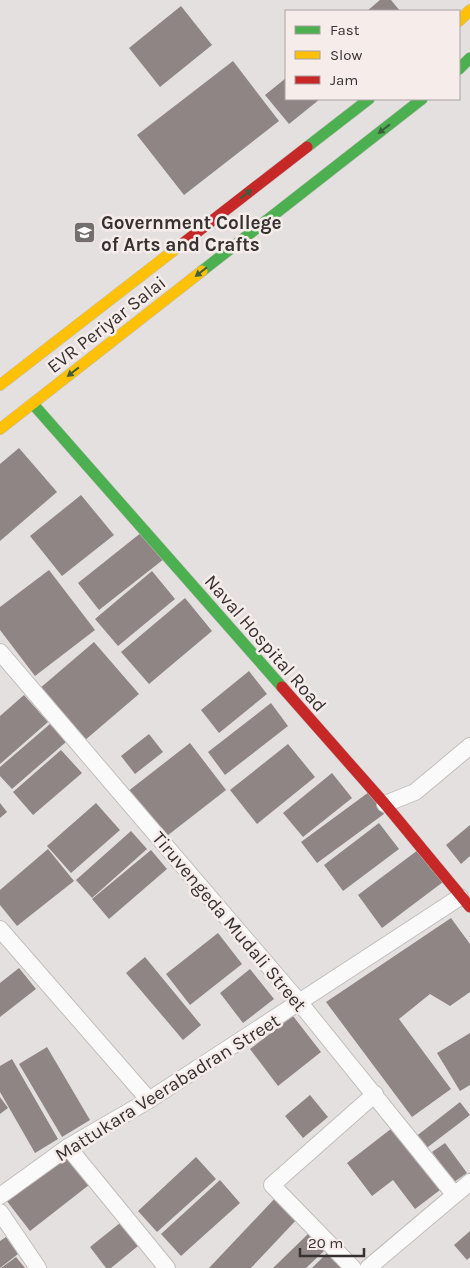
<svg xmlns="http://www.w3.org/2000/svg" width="470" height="1268" font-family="Karla,sans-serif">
<rect width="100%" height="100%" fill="#e5e0e0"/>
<!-- building -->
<g fill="#8f8585">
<polygon points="380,0 391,0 400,11 367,11"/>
<polygon points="181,6 212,45 160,87 129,48"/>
<polygon points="233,61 279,121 184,195 137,135"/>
<polygon points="286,78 286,99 320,99 289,124 265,95"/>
<polygon points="19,448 57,492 0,541 0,464"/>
<polygon points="81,495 114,535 62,576 30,536"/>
<polygon points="142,532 164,559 99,610 78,583"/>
<polygon points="49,570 95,630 35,676 0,630 0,607"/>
<polygon points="152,571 175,599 118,646 95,619"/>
<polygon points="185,598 212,631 149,684 121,652"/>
<polygon points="94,642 139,694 84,741 39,689"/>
<polygon points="249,671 267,694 219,733 201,710"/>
<polygon points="24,695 48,722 0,764 0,716"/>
<polygon points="271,703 288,726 225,775 208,752"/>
<polygon points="50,724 66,742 12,789 0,776 0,767"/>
<polygon points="149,734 163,752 135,774 121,756"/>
<polygon points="190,743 226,790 163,839 127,792"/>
<polygon points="288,744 315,777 257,824 230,790"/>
<polygon points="61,750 82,773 33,815 13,792"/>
<polygon points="332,773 352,798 303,837 283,813"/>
<polygon points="369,792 384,814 317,863 301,842"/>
<polygon points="0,803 7,812 0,818"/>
<polygon points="96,803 120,830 71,873 47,846"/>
<polygon points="379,823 399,849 343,891 324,865"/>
<polygon points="470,825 470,856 461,864 446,845"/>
<polygon points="131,831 147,849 92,898 76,880"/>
<polygon points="48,849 74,881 17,926 0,905 0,890"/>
<polygon points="151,850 167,869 109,919 92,899"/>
<polygon points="418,850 443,882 382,928 358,895"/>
<polygon points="451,918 470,944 470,992 450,1006 430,994 399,1019 451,1089 412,1117 326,1002"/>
<polygon points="218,933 242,964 190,1005 166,974"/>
<polygon points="145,957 201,1025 183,1040 126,973"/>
<polygon points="19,968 36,989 0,1017 0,983"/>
<polygon points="250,969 274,999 243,1023 220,993"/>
<polygon points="293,1016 321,1052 278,1086 250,1049"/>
<polygon points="470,1033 470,1085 460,1091 437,1053"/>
<polygon points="47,1047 90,1120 62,1137 19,1064"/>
<polygon points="12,1059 58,1139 35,1153 0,1092 0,1066"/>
<polygon points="310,1095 328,1117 303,1138 285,1116"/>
<polygon points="0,1097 8,1108 0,1114"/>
<polygon points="460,1102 470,1115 424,1150 414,1138"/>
<polygon points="396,1125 444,1187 415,1209 393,1180 372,1196 347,1163"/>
<polygon points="445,1143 467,1173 454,1182 432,1152"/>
<polygon points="65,1155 89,1185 30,1231 6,1200"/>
<polygon points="196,1157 216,1179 157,1232 138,1211"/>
<polygon points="220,1180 240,1203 181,1256 161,1234"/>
<polygon points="278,1195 300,1216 251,1268 209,1268"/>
<polygon points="120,1223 138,1246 111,1268 106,1268 90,1247"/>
<polygon points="470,1231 470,1257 467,1260 454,1245"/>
<polygon points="308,1234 324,1251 306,1268 273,1268"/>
<polygon points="6,1237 18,1254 0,1268 0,1241"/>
<polygon points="329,1251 346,1268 312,1268"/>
<polygon points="16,1257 25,1268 1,1268"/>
</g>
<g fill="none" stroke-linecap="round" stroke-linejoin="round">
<defs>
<g id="street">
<polyline points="0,652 300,1003 454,1194"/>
<polyline points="385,804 415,792 470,746"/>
<polyline points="0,929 149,1100"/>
<polyline points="68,1147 167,1268"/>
<polyline points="0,1196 68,1147 149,1100 460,897"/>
<polyline points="0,1212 38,1268"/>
<polyline points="353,1268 272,1185 375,1094"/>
<polyline points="368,1268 470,1182"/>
</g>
<g id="fast">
<polyline points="459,69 470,58"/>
<polyline points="307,147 369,99"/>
<polyline points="202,271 422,99"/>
<polyline points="33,404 282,687"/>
</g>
<g id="slow">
<polyline points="459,21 470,10"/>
<polyline points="0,385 182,244"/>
<polyline points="0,429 202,271"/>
</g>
<g id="jam">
<polyline points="182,244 307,147"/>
<polyline points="282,687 385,804 470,907"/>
</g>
</defs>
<!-- street casing -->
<use href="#street" stroke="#c2bebe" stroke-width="18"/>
<!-- fast casing -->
<use href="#fast" stroke="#c2bebe" stroke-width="12"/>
<!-- slow casing -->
<use href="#slow" stroke="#c2bebe" stroke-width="12"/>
<!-- jam casing -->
<use href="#jam" stroke="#c2bebe" stroke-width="12"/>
<!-- street -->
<use href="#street" stroke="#fbfafa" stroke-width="16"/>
<!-- fast -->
<use href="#fast" stroke="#4caf50" stroke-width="11"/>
<!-- slow -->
<use href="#slow" stroke="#ffc107" stroke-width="11"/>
<!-- jam -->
<use href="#jam" stroke="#c62828" stroke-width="11"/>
</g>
<!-- one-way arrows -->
<defs><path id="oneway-solid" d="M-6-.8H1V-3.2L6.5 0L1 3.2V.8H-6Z" transform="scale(1.25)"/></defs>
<g fill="#3d5e3c">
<use href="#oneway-solid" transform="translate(384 129) rotate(142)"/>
<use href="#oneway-solid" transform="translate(246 194) rotate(-38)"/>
<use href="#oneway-solid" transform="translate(201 272) rotate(142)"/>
<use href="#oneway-solid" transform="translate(73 372) rotate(142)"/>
</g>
<!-- icons -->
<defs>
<symbol id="university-square" viewBox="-11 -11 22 22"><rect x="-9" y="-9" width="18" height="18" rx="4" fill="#736f6e" stroke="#f6ecea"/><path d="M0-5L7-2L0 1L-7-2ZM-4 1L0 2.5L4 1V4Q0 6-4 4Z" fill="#fff"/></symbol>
</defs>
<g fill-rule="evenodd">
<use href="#university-square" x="72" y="220" width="25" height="25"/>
</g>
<g text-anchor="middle" stroke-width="5" stroke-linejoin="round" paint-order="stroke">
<!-- poi labels -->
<g font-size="19" font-weight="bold" fill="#353231" stroke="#f6ecea" text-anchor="start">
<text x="101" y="229">Government College<tspan x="101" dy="22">of Arts and Crafts</tspan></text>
</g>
<!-- street labels -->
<g font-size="19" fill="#353231" stroke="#f6ecea">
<text transform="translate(106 324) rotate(-38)" y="7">EVR Periyar Salai</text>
<text transform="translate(266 643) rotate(49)" y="7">Naval Hospital Road</text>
<text transform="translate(230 921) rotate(50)" y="7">Tiruvengeda Mudali Street</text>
<text transform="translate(167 1087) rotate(-32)" y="7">Mattukara Veerabadran Street</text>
</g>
</g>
<!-- legend -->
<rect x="285" y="10" width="175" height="90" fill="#f6ecea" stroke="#a9a2a0"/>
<rect x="295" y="26" width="25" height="8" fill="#4caf50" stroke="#a9a2a0"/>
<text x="330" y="35" font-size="15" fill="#353231">Fast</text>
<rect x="295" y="51" width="25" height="8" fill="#ffc107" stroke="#a9a2a0"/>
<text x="330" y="60" font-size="15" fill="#353231">Slow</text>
<rect x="295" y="76" width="25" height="8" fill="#c62828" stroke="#a9a2a0"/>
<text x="330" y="85" font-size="15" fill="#353231">Jam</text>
<!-- scale -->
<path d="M300 1248v8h64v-8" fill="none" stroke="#353231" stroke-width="2.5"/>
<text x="308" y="1248" font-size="15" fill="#353231" stroke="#f6ecea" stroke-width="4" paint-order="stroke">20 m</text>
</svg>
